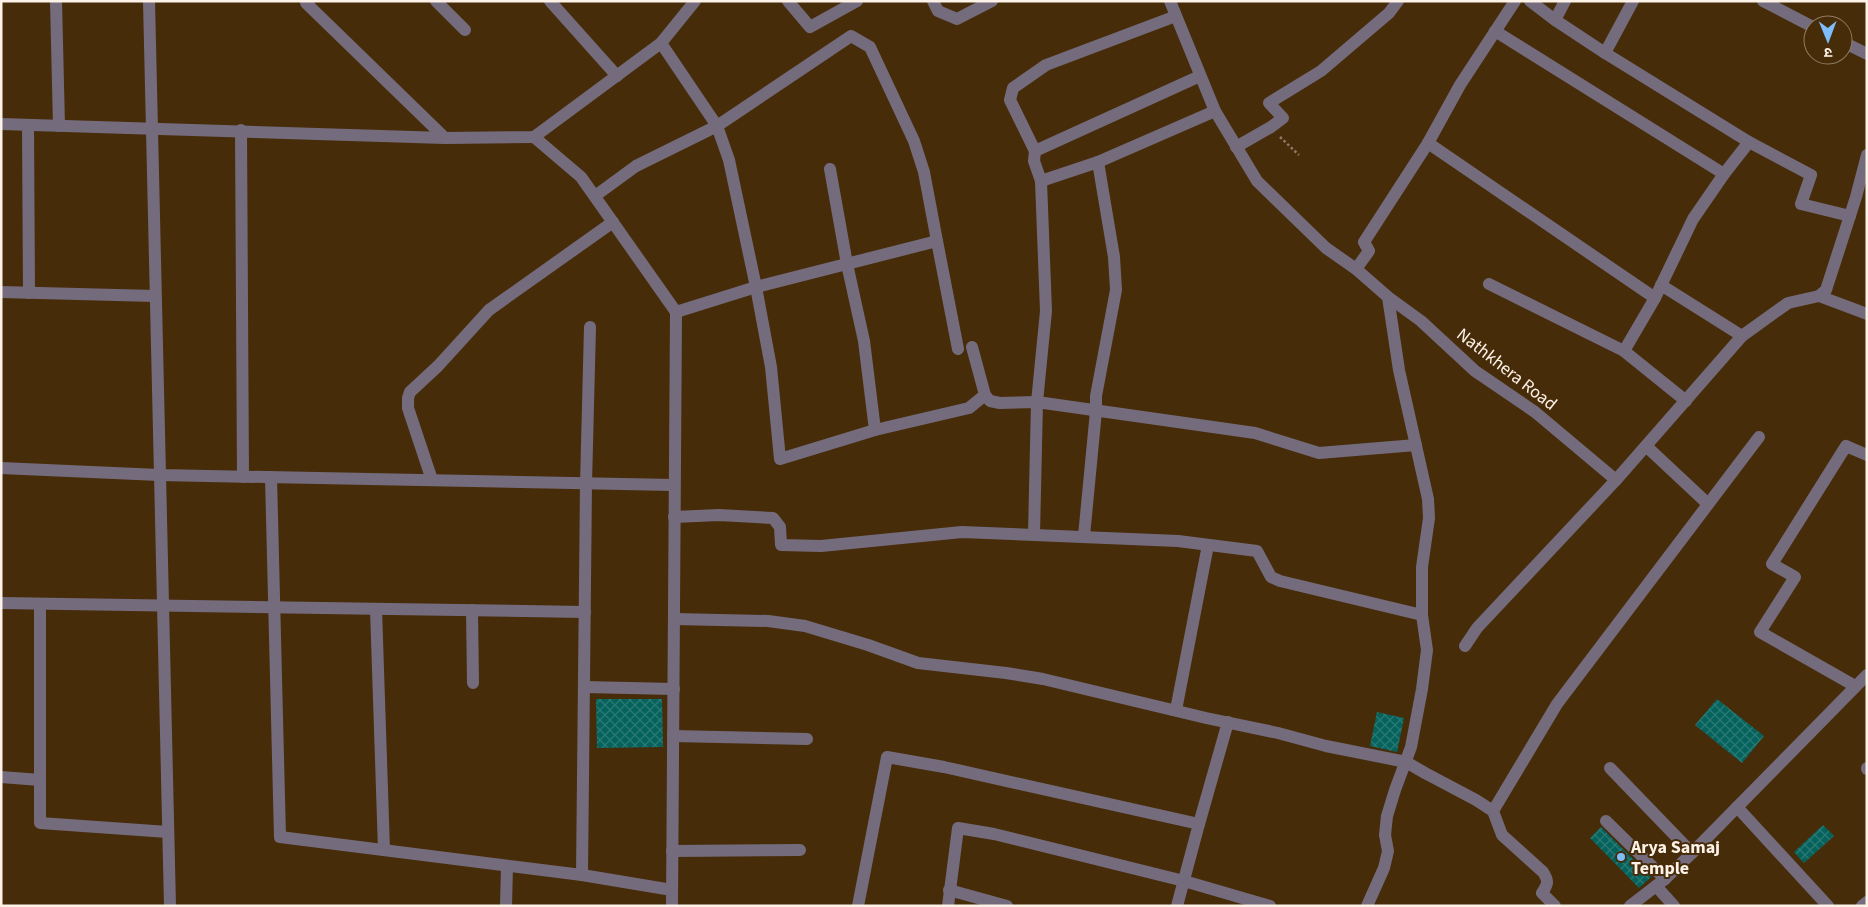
<svg xmlns="http://www.w3.org/2000/svg" width="1868" height="907" font-family="'Source Sans 3','Noto Sans Devanagari',sans-serif">
<defs>
<pattern id="building-cross-hatch" width="8" height="8" patternUnits="userSpaceOnUse" patternTransform="scale(1.25)"><rect width="8" height="8" fill="#05625c"/><path d="M0 0l8 8M0 8l8-8" fill="none" stroke="#2a7973"/></pattern>
</defs>
<rect width="100%" height="100%" fill="#472c0a"/>
<!-- building -->
<g fill="url(#building-cross-hatch)">
<polygon points="596,699 662,699 663,747 597,748"/>
<polygon points="1717,699 1764,736 1742,763 1695,725"/>
<polygon points="1377,712 1404,718 1397,752 1370,746"/>
<polygon points="1823,825 1834,836 1804,863 1794,852"/>
<polygon points="1601,827 1651,877 1639,888 1590,838"/>
</g>
<g fill="none" stroke-linecap="round" stroke-linejoin="round">
<!-- path -->
<polyline stroke="#8f7b62" stroke-width="2.5" stroke-dasharray="2.5 2.5" stroke-linecap="butt" points="1280,137 1299,155"/>
<!-- minor -->
<g stroke="#746c7d" stroke-width="12">
<polyline points="56,1 59,126"/>
<polyline points="149,1 170,906"/>
<polyline points="436,1 465,30"/>
<polyline points="550,1 617,76"/>
<polyline points="788,1 810,27 857,1"/>
<polyline points="933,1 938,11 957,19 992,1"/>
<polyline points="1170,1 1215,111 1257,181 1326,248 1356,269 1388,297 1421,321 1475,371 1535,412 1616,480 1742,336 1788,303 1819,296 1867,314"/>
<polyline points="1530,1 1555,20 1565,1"/>
<polyline points="1633,1 1605,53 1749,142 1724,174 1693,219 1655,298"/>
<polyline points="1763,1 1813,27"/>
<polyline points="306,3 445,138"/>
<polyline points="1555,20 1605,53"/>
<polyline points="1495,31 1724,174"/>
<polyline points="1843,42 1867,54"/>
<polyline points="661,43 717,126 729,160 756,287 771,367 780,459 875,430 864,341 847,264 830,169"/>
<polyline points="1,124 445,138 534,137 661,43 695,1"/>
<polyline points="28,125 29,293"/>
<polyline points="241,130 243,477"/>
<polyline points="534,137 581,177 676,312 672,906"/>
<polyline points="1749,142 1811,175 1801,204 1850,216"/>
<polyline points="1428,143 1655,298 1624,351 1686,401"/>
<polyline points="1236,147 1271,127 1283,118 1269,103 1321,71 1389,13 1398,1"/>
<polyline points="1035,151 1200,76"/>
<polyline points="1041,181 1098,162 1215,111"/>
<polyline points="595,196 636,166 717,126 851,36 870,47 914,141 924,172 937,241 756,287 676,312"/>
<polyline points="937,241 958,349"/>
<polyline points="1356,269 1369,251 1364,242 1428,143 1460,85 1515,1"/>
<polyline points="1489,284 1624,351"/>
<polyline points="1661,285 1742,336"/>
<polyline points="1,292 155,296"/>
<polyline points="1819,296 1826,290 1856,197 1867,155"/>
<polyline points="972,347 985,395 990,401 1000,403 1037,402 1255,433 1319,453 1416,445"/>
<polyline points="875,430 969,408 985,395"/>
<polyline points="1646,446 1708,504"/>
<polyline points="1,468 159,475 674,485"/>
<polyline points="271,477 280,837 582,875 672,890"/>
<polyline points="432,480 408,408 408,398 410,392 438,366 489,310 613,222"/>
<polyline points="674,517 719,515 773,518 780,527 781,545 821,546 962,532 1178,541 1257,551 1271,577 1280,581 1422,615"/>
<polyline points="1034,534 1037,402 1046,311 1041,181 1034,161 1035,151 1010,100 1013,88 1046,65 1176,16"/>
<polyline points="1084,536 1096,411 1096,396 1116,290 1114,257 1098,162"/>
<polyline points="1,603 585,612"/>
<polyline points="40,604 40,823 168,832"/>
<polyline points="376,609 384,850"/>
<polyline points="472,610 473,683"/>
<path d="M674,619L768,621L805,626L868,645L918,663L1006,673L1043,679L1206,718L1278,733L1326,746L1406,762L1425,773L1476,800L1493,811L1502,835L1543,872C1549,881 1548,884 1542,893L1555,906"/>
<polyline points="1465,646 1477,628 1616,480"/>
<polyline points="1855,686 1760,632 1795,577 1772,564 1846,446 1867,455"/>
<polyline points="584,687 674,689"/>
<polyline points="1176,710 1208,545"/>
<polyline points="673,736 807,739"/>
<polyline points="1610,768 1692,853"/>
<polyline points="1867,768 1867,769"/>
<polyline points="1,777 40,780"/>
<polyline points="1737,807 1828,906"/>
<polyline points="1493,811 1557,704 1759,437"/>
<polyline points="1606,821 1665,879"/>
<polyline points="1199,824 1228,722"/>
<polyline points="672,851 800,850"/>
<polyline points="582,875 586,484 590,327"/>
<polyline points="1656,886 1674,906"/>
<polyline points="949,890 1007,906"/>
<polyline points="506,906 507,866"/>
<polyline points="858,906 887,757 944,767 1199,824 1177,906"/>
<polyline points="948,906 958,828 994,834 1184,881 1270,906"/>
<polyline points="1367,906 1384,868 1388,851 1385,835 1387,816 1395,790 1411,747 1422,689 1427,650 1422,615 1422,567 1429,518 1428,499 1399,370 1388,297"/>
<polyline points="1630,906 1665,879 1692,853 1867,675"/>
<polyline points="1862,906 1867,902"/>
</g>
</g>
<!-- markers -->
<circle fill="#7ebdf9" stroke="#472c0a" stroke-width="2" cx="1621" cy="857" r="5"/>
<g text-anchor="middle" stroke-width="4" stroke-linejoin="round" paint-order="stroke">
<!-- street labels -->
<g font-size="18" fill="#fdf2e7" stroke="#472c0a">
<text transform="translate(1507 369) rotate(38)" y="6">Nathkhera Road</text>
</g>
<!-- poi labels -->
<g font-size="18" font-weight="bold" fill="#fdf2e7" stroke="#472c0a" text-anchor="start">
<text x="1631" y="853">Arya Samaj<tspan x="1631" dy="21">Temple</tspan></text>
</g>
</g>
<!-- border -->
<rect width="1868" height="907" fill="none" stroke="#fdf2e7" stroke-width="5"/>
<!-- north arrow -->
<g transform="translate(1828 40) rotate(179)"><circle r="24" fill="#472c0a" stroke="#907b62"/>
<path d="M0-4L9 19L0 12L-9 19Z" fill="#7ebdf9"/>
<text y="-8" font-size="14" font-weight="bold" text-anchor="middle" fill="#fdf2e7">उ</text>
</g>
</svg>
